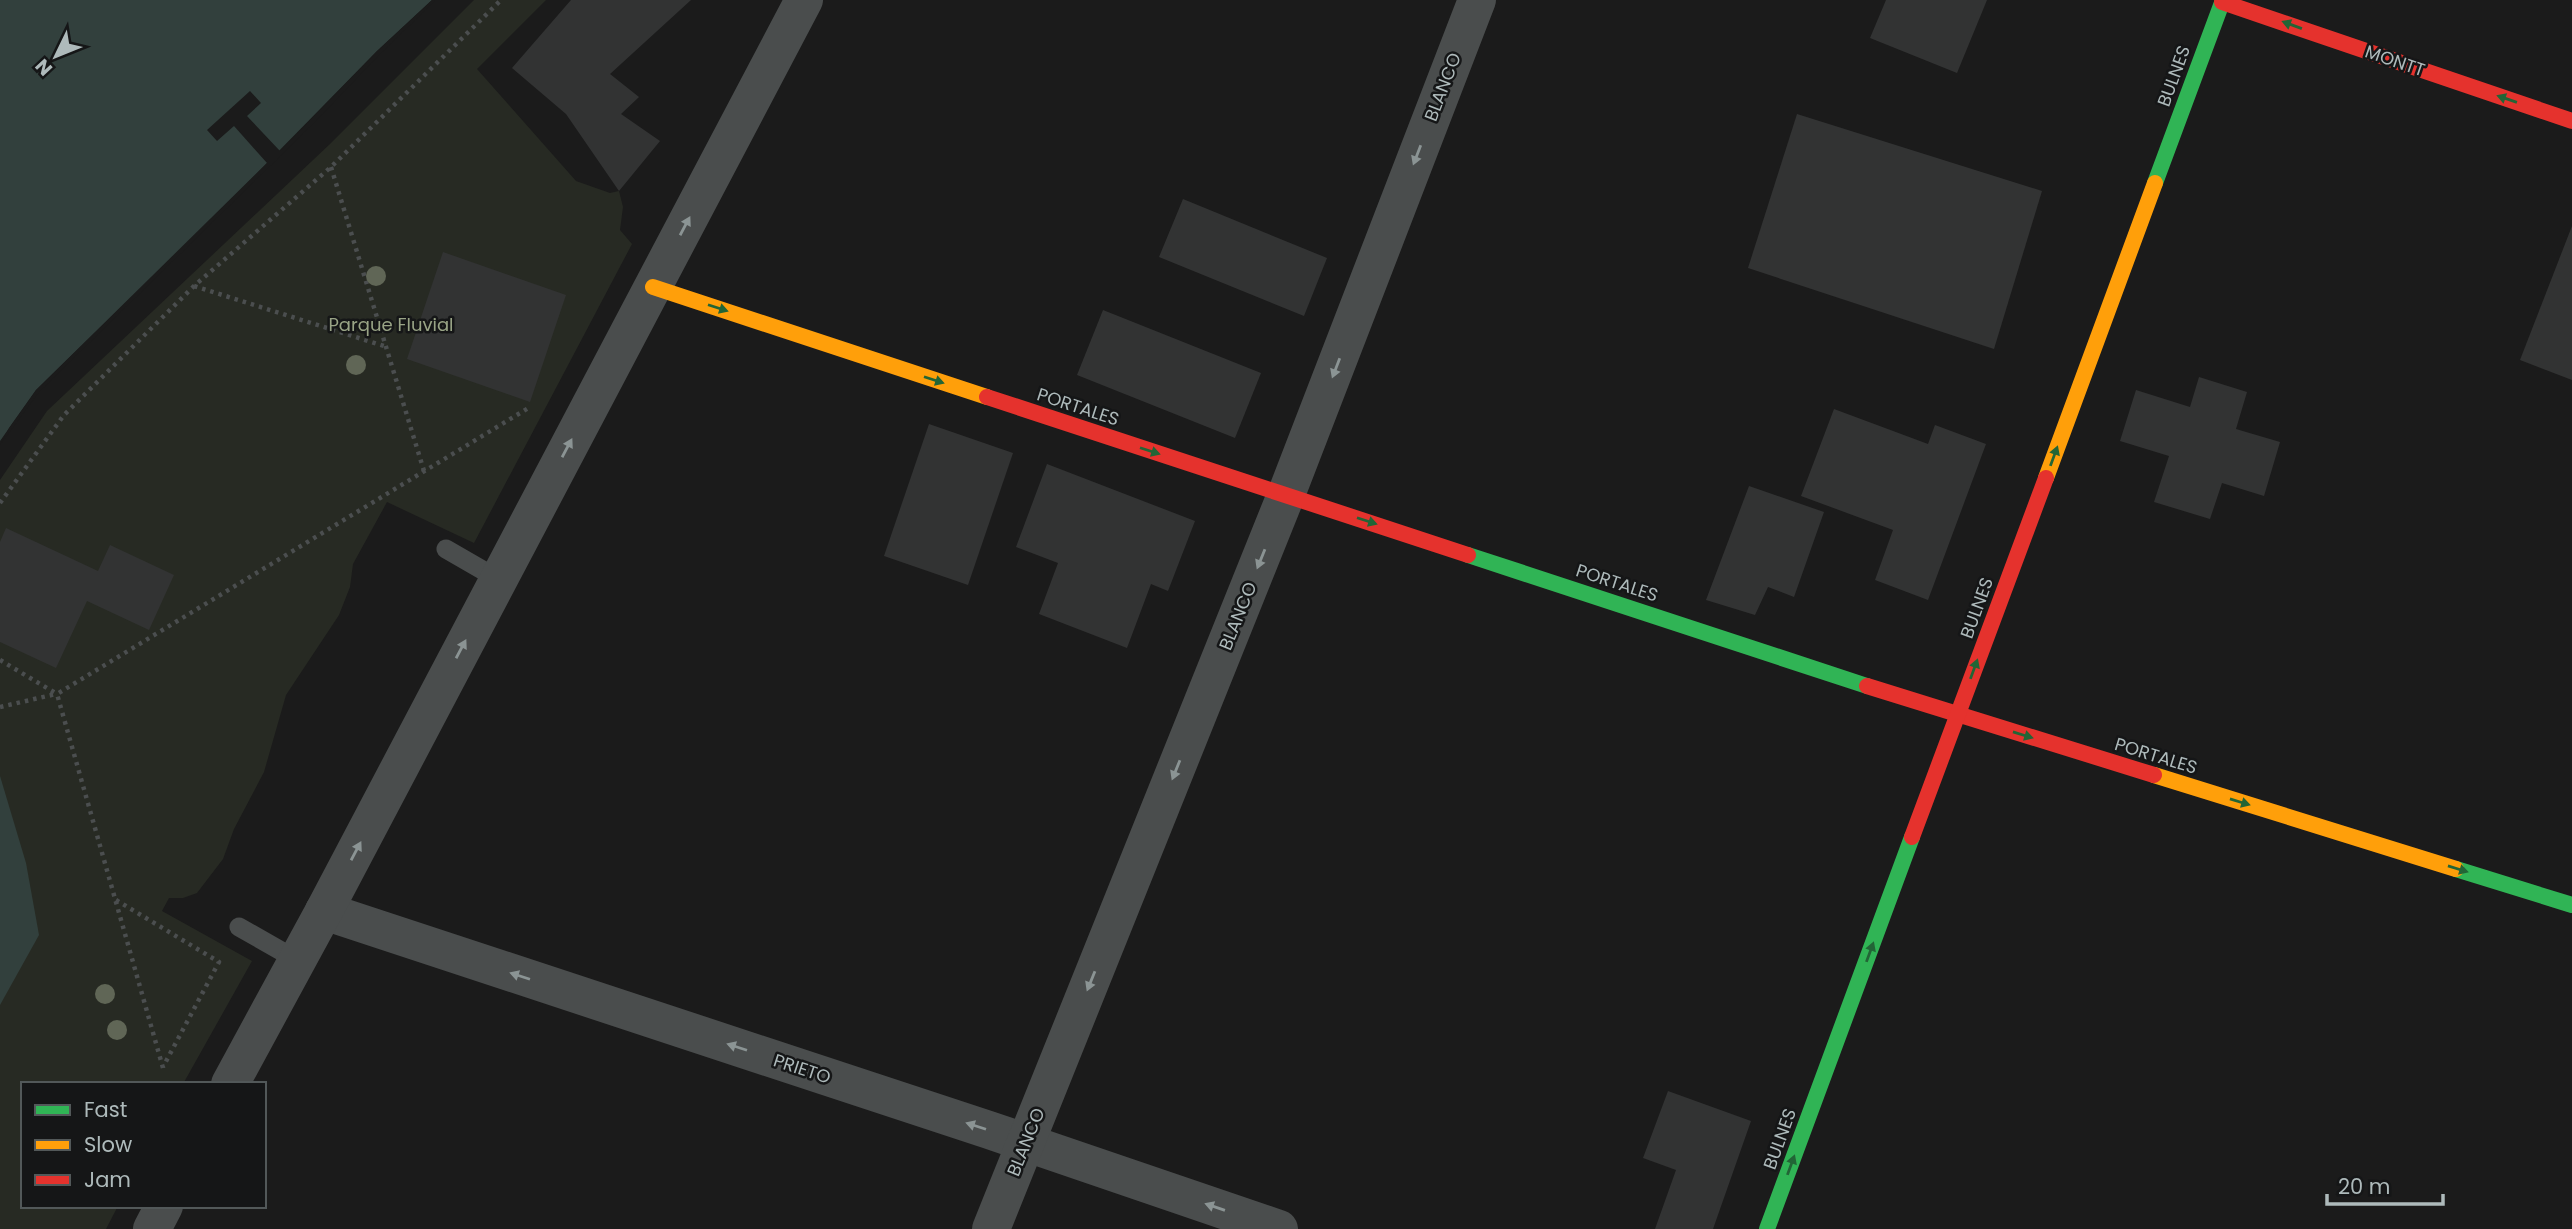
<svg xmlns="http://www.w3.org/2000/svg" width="2572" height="1229" font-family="Poppins,sans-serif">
<rect width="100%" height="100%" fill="#1b1b1b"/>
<!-- green -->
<polygon fill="#272a23" points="474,0 546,0 477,69 576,181 610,193 619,191 623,207 620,230 632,244 474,543 387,502 353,564 350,587 339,615 286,695 264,772 234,829 223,859 197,893 183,898 169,898 162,911 252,961 183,1084 23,1084 23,1206 118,1206 106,1229 0,1229 0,480 47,411 330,144"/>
<!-- water -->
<g fill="#32403d">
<polygon points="0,0 432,0 377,51 216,215 36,390 0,441"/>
<polygon points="0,776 26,863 39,935 0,1005"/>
</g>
<!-- pier -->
<polygon fill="#1b1b1b" points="432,0 435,0 434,2 380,54 314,123 39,392 0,445 9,428 36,390 267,163 234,126 217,141 207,130 250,91 261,103 247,116 280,151 377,51"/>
<!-- building -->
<g fill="#323333">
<polygon points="571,0 691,0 610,74 639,97 621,114 660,141 619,191 566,114 512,68"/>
<polygon points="1886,0 1987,0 1957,73 1870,38"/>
<polygon points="1797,114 2042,191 1994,349 1748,268"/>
<polygon points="1183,199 1327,258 1304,316 1159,257"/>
<polygon points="2572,226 2572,380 2520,360"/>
<polygon points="443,252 566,295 530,402 407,359"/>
<polygon points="1103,310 1261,373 1235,438 1077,375"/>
<polygon points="2199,377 2247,392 2236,429 2280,442 2264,496 2222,483 2210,519 2154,502 2169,456 2120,441 2136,390 2190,407"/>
<polygon points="1834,409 1928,444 1935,425 1986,444 1928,600 1875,580 1893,530 1801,496"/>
<polygon points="929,424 1013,453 968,585 884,556"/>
<polygon points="1047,464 1195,521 1168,591 1151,584 1127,648 1039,614 1058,563 1016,547"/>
<polygon points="1749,486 1824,512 1794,597 1768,587 1755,615 1706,600"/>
<polygon points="6,528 98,571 110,545 174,575 149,630 87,601 56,668 0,642 0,542"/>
<polygon points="1668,1091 1751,1121 1713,1229 1655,1229 1676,1170 1643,1158"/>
</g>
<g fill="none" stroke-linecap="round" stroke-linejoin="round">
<!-- path -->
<g stroke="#4b4e4f" stroke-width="4.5" stroke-dasharray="3.5 5" stroke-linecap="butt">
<polyline points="331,167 424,471"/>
<polyline points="194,286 384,346"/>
<polyline points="0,503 64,415 194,286 331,167 501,0"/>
<polyline points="0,660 57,694"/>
<polyline points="0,707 56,694"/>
<polyline points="116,900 219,962 163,1067"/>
<polyline points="163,1068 57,694 530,407"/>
</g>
<!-- lane -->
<g stroke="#4a4d4d" stroke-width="19">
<polyline points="446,549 498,579"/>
<polyline points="239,927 297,960"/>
</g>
<!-- street -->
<g stroke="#4a4d4d" stroke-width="38">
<polyline points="324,911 989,1130 1279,1229"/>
<polyline points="230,1084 324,911 804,0"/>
<polyline points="152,1229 164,1206"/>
<polyline points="991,1229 1286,495 1477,0"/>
</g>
<!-- fast -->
<g stroke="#30b455" stroke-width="16">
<polyline points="2155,183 2223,0"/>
<polyline points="1468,555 1867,686"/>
<polyline points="2456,869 2572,905"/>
<polyline points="1767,1229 1912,837"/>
</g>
<!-- slow -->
<g stroke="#ff9f0a" stroke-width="16">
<polyline points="653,287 987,397"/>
<polyline points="2046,478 2155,183"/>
<polyline points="2154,775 2456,869"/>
</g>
<!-- jam -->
<g stroke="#e5322d" stroke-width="16">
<polyline points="2222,2 2572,121"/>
<polyline points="987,397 1468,555"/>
<polyline points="1867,686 2154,775"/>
<polyline points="1912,837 2046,478"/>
</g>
</g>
<!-- trees -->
<g fill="#606656">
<circle cx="376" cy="276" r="10"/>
<circle cx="356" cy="365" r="10"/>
<circle cx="105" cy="994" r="10"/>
<circle cx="117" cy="1030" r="10"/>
</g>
<!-- one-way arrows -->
<defs><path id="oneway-solid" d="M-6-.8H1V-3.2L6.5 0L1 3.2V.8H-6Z" transform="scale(1.75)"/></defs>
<g fill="#226536">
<use href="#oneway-solid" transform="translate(2292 25) rotate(-160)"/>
<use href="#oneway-solid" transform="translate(2507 99) rotate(-161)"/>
<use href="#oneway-solid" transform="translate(718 308) rotate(18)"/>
<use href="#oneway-solid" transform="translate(934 380) rotate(18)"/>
<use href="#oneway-solid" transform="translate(1150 451) rotate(18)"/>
<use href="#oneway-solid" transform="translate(2054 456) rotate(-70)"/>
<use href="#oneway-solid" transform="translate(1367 521) rotate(18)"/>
<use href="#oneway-solid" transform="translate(1974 669) rotate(-70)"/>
<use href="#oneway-solid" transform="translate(2023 735) rotate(17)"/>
<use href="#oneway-solid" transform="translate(2240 802) rotate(17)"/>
<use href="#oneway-solid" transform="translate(2458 869) rotate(17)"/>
<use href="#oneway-solid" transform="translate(1870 952) rotate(-70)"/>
<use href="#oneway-solid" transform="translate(1791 1165) rotate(-70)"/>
</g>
<g fill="#8b9494">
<use href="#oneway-solid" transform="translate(1417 155) rotate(111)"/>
<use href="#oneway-solid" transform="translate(685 226) rotate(-62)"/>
<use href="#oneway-solid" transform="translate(1336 368) rotate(111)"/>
<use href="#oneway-solid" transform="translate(567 448) rotate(-62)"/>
<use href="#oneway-solid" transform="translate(1261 559) rotate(112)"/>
<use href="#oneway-solid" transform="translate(461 649) rotate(-62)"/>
<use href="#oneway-solid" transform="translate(1176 770) rotate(112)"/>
<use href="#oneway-solid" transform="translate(356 851) rotate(-62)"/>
<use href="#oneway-solid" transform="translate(520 976) rotate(-162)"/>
<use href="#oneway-solid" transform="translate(1091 981) rotate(112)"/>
<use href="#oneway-solid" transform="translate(737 1047) rotate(-162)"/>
<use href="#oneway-solid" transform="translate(976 1126) rotate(-162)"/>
<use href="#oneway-solid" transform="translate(1215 1207) rotate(-161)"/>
</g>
<g text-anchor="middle" stroke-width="5" stroke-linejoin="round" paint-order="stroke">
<!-- street labels -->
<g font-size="18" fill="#aebabb" stroke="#151617">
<text transform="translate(2395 61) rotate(19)" y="6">MONTT</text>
<text transform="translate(2174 76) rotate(-70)" y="6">BULNES</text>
<text transform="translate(1443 87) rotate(-69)" y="6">BLANCO</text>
<text transform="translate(1078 407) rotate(18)" y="6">PORTALES</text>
<text transform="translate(1617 583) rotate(18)" y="6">PORTALES</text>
<text transform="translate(1977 608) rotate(-70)" y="6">BULNES</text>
<text transform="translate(1238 616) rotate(-68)" y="6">BLANCO</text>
<text transform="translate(2156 756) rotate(17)" y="6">PORTALES</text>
<text transform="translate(802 1069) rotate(18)" y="6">PRIETO</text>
<text transform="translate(1780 1139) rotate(-70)" y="6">BULNES</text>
<text transform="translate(1026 1142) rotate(-68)" y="6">BLANCO</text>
</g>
<!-- park labels -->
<g font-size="18" fill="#99a486" stroke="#151617">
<text x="391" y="331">Parque Fluvial</text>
</g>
</g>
<!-- legend -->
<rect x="21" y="1082" width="245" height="126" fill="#151617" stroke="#525859" stroke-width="2"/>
<rect x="35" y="1105" width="35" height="10" fill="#30b455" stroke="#525859" stroke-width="2"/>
<text x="84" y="1117" font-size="21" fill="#aebabb">Fast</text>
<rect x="35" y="1140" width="35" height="10" fill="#ff9f0a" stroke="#525859" stroke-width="2"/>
<text x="84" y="1152" font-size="21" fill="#aebabb">Slow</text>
<rect x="35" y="1175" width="35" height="10" fill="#e5322d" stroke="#525859" stroke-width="2"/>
<text x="84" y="1187" font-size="21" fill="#aebabb">Jam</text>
<!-- north arrow -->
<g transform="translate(56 56) rotate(227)" stroke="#151617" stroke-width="5" paint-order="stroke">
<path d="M0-5L12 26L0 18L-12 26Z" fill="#aebabb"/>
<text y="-10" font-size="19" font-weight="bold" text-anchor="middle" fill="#aebabb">N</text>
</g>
<!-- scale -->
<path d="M2327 1194v10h116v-10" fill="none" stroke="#aebabb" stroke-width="3.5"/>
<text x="2338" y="1194" font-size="21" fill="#aebabb" stroke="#151617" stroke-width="5" paint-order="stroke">20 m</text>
</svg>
